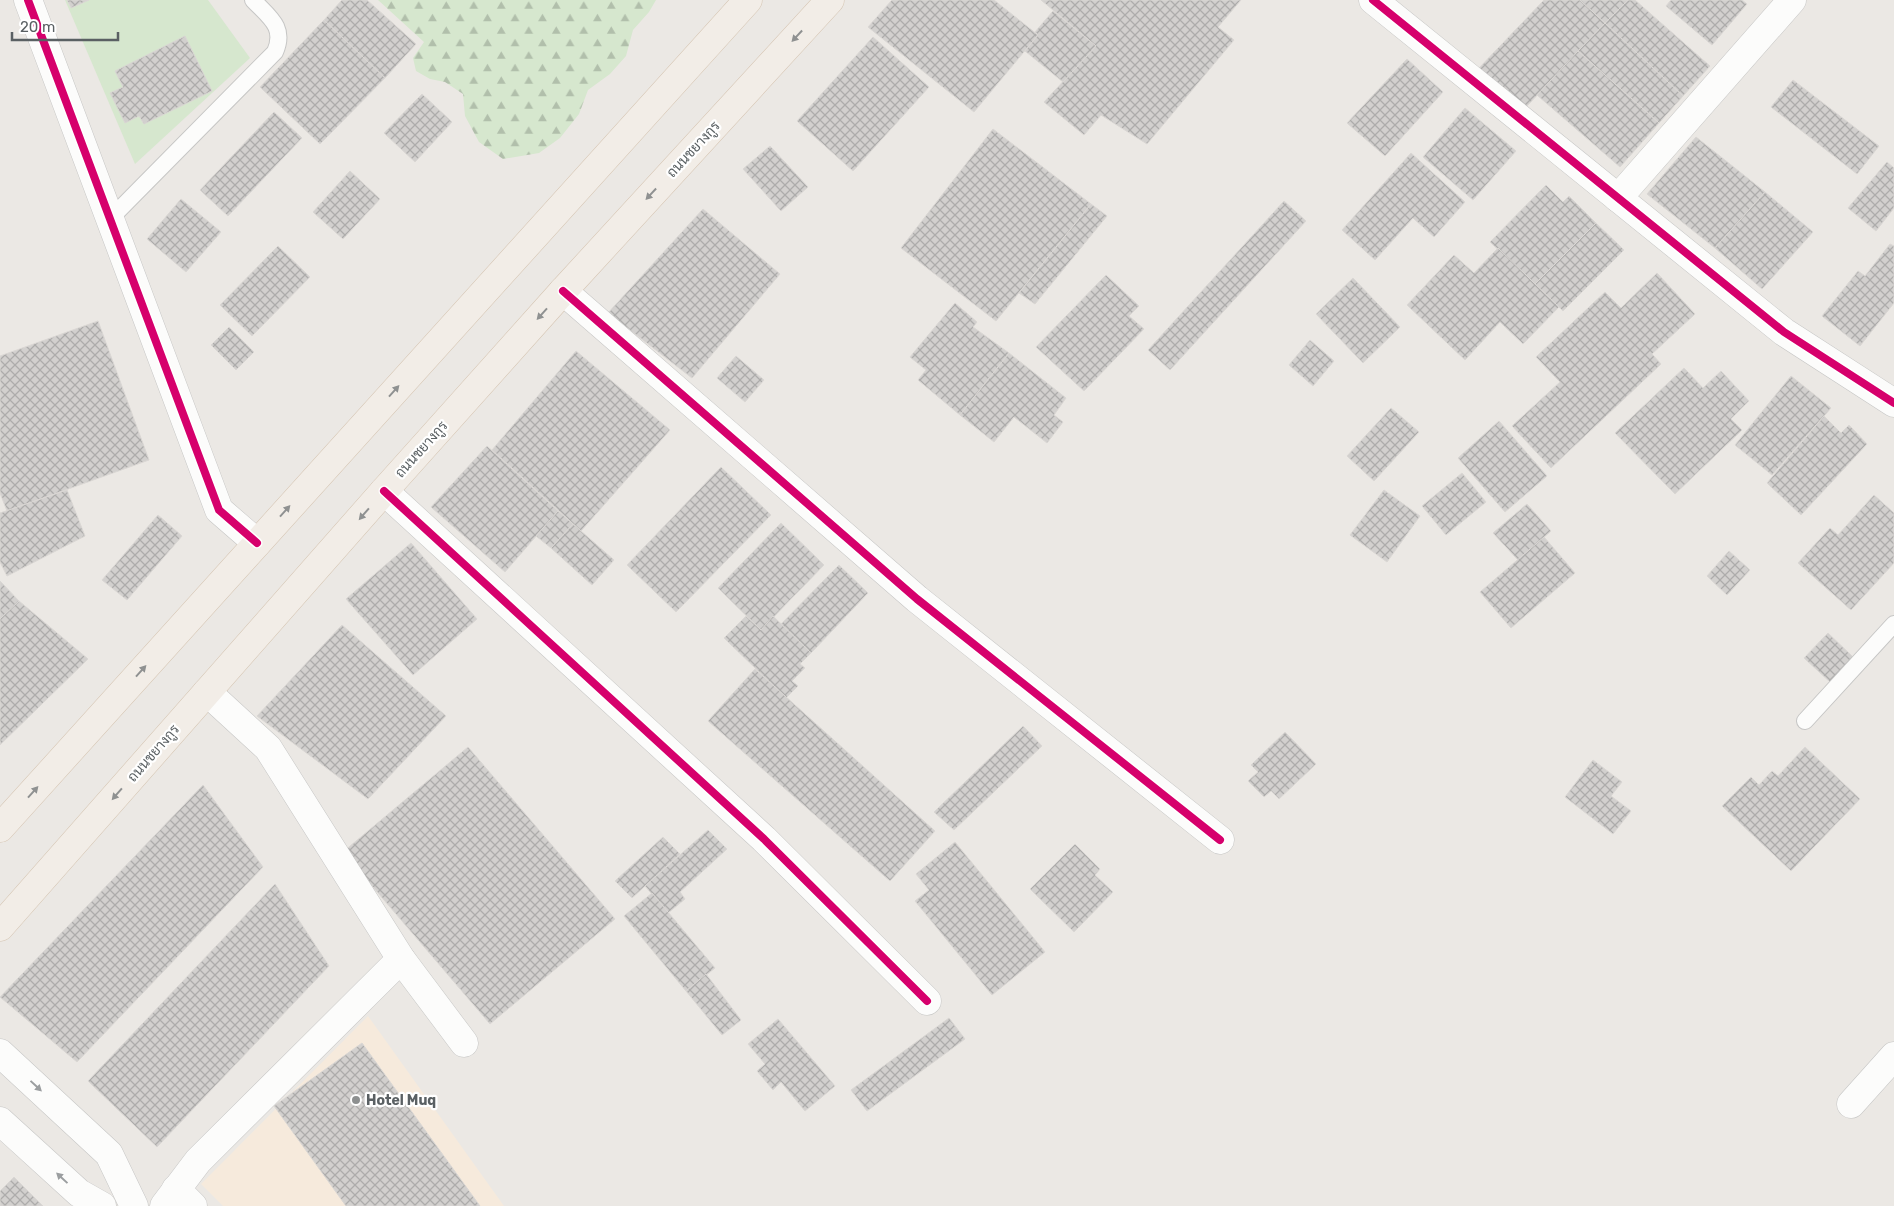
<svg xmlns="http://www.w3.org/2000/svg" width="1894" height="1206" font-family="Rubik,Sarabun,sans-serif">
<defs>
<pattern id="forest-firs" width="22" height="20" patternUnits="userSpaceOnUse" patternTransform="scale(1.25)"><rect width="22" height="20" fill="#d6e7ce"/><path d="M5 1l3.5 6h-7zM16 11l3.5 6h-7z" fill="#b1bfab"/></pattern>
<pattern id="building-cross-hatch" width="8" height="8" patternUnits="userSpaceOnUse" patternTransform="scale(1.25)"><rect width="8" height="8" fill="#d2d0ce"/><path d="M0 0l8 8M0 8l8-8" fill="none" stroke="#adacab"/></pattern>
</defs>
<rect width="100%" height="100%" fill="#ebe8e4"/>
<!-- commercial -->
<polygon fill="#f6eadc" points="368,1016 504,1206 223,1206 201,1184"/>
<!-- green -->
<polygon fill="#d6e7ce" points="65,0 208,0 250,58 135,164"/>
<!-- forest -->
<polygon fill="url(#forest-firs)" points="378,0 656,0 649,12 633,30 626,56 610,74 588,90 579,114 560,138 539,153 503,159 479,142 465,116 463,94 445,82 430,79 416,71 413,58 424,42"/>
<!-- building -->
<g fill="url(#building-cross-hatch)" stroke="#dad7d4">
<polygon points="67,0 89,0 71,8"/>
<polygon points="342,0 367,0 416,44 385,78 324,20"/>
<polygon points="892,0 994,0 1038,35 974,112 868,27"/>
<polygon points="1041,0 1241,0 1218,27 1234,40 1147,144 1101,115 1084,135 1044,102 1096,46"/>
<polygon points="1544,0 1580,0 1605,23 1526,107 1479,68"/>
<polygon points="1580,0 1628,0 1605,23"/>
<polygon points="1628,0 1635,0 1710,66 1683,96 1605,23"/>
<polygon points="1671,0 1742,0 1747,4 1712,45 1666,6"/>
<polygon points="1053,11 1096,46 1063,82 1025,51 1038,35 1035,32"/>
<polygon points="324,20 385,78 320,144 260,87"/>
<polygon points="1605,23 1683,96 1659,123 1578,51"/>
<polygon points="185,36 212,91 144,124 139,116 125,123 110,93 123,87 115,71"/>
<polygon points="873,37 929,87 853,171 797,121"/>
<polygon points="1578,51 1659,123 1620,167 1537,95"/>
<polygon points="1407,59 1443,92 1385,156 1347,123"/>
<polygon points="1793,80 1879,146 1857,174 1771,107"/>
<polygon points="422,94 452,122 415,162 384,133"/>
<polygon points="1465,108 1516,151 1473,200 1423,157"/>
<polygon points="274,112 302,138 228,216 200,190"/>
<polygon points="993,129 1091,204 996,321 901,248"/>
<polygon points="1696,137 1765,192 1715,248 1647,194"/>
<polygon points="770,146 808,187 781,211 743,169"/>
<polygon points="1411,153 1465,202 1434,237 1413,218 1375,260 1342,230"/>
<polygon points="1887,162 1894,168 1894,208 1876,231 1848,208"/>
<polygon points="350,171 380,199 343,239 313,212"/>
<polygon points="1546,185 1563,202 1569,196 1596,223 1535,284 1490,242"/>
<polygon points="1765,192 1813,232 1762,289 1715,248"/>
<polygon points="181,199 221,232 186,272 147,239"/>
<polygon points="1284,201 1306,221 1170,370 1148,350"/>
<polygon points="1091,204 1107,216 1035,304 1019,293"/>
<polygon points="703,209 780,274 692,378 608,313"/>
<polygon points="1596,223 1624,250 1563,311 1535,284"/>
<polygon points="1890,244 1894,246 1894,303 1860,346 1822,316 1858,271 1865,276"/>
<polygon points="278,246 310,277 252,336 220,305"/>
<polygon points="1498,248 1559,307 1523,344 1500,322 1465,360 1407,305 1454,255 1474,273"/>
<polygon points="1657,273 1695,314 1652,354 1661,364 1551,468 1512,426 1560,382 1536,357 1605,292 1621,308"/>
<polygon points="1106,275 1139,306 1129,316 1144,329 1084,391 1036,347"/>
<polygon points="1353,278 1400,327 1363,363 1316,314"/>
<polygon points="955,303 977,322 973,327 1009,353 960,415 918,380 926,370 910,357"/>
<polygon points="98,321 149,460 7,511 0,493 0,356"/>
<polygon points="229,327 254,352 236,370 211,345"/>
<polygon points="1310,340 1334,361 1313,386 1289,365"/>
<polygon points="576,351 670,430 581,531 492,450"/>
<polygon points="1009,353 1066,398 1054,415 1063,422 1047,443 1014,417 994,442 960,415"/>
<polygon points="736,356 764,380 745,402 717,378"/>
<polygon points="1684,368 1703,388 1721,371 1749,401 1731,419 1742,430 1675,494 1615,433"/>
<polygon points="1791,376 1831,408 1772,475 1735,445"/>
<polygon points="1391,408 1419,432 1374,481 1347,456"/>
<polygon points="1824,416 1841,433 1849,425 1867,444 1801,515 1767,483"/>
<polygon points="1499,421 1547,476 1505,512 1458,458"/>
<polygon points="487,446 558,511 505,572 431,507"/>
<polygon points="721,467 771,515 676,612 627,565"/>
<polygon points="1462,473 1486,502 1446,535 1422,506"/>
<polygon points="67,490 85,536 7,576 0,562 0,513"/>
<polygon points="1384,490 1420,516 1387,562 1350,535"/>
<polygon points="1874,495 1894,513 1894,563 1851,610 1798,563 1830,528 1838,535"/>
<polygon points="1527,504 1551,531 1518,560 1493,533"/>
<polygon points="558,511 573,524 551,548 536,536"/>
<polygon points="158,515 182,536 127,600 102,580"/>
<polygon points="781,523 824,565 761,630 718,588"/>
<polygon points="573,524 614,560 592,585 551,548"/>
<polygon points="1544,537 1575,573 1511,628 1480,592"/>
<polygon points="411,543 477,619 413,675 346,599"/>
<polygon points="1729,551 1750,570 1727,595 1707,576"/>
<polygon points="839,565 868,593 811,653 781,624"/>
<polygon points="0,581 19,601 0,619"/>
<polygon points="19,601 88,659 0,745 0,619"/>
<polygon points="746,616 761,630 773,616 811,653 800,664 805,668 792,681 798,686 786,698 724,638"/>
<polygon points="342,625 446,716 368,799 257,716"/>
<polygon points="1828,633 1853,657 1830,682 1804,658"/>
<polygon points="755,669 935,831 890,881 708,721"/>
<polygon points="1023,726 1042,746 954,830 934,812"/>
<polygon points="1285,732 1316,764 1279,799 1271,791 1264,797 1248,781 1258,772 1251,765"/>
<polygon points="468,747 615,919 490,1024 343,852"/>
<polygon points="1805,747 1860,799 1791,871 1722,806 1751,777 1759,785 1772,771 1778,776"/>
<polygon points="1593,760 1622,782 1611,796 1631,811 1613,834 1565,797"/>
<polygon points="203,785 263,867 77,1062 0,997"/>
<polygon points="708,830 727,849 680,892 685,899 668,913 645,886"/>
<polygon points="663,837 680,854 632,898 615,881"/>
<polygon points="955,842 1045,952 992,995 915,901 929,890 916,874"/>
<polygon points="1075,844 1100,869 1095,875 1113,892 1074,932 1030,889"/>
<polygon points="275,884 329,966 157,1147 88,1081"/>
<polygon points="652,893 715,968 686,991 624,916"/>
<polygon points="706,974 741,1020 722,1035 686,991"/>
<polygon points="949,1018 965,1039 867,1111 851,1090"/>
<polygon points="778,1019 835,1086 805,1111 781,1082 773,1090 757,1071 765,1064 748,1044"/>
<polygon points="362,1043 480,1206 346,1206 274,1106"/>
<polygon points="14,1177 43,1206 0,1206 0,1191"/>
</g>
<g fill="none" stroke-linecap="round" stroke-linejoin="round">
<defs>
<g id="lane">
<path d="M110,219L275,52C286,27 269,17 253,0"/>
<polyline points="1805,721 1894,624"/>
</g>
<g id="street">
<polyline points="28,0 219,510 257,543"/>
<polyline points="1373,0 1784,332 1894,403"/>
<polyline points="1618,198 1792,0"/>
<polyline points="563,291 917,599 1220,840"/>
<polyline points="384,491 764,839 927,1001"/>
<polyline points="207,692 268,748 401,959 464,1043"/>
<polyline points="0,1053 109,1154 134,1206"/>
<polyline points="1851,1104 1894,1056"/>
<polyline points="0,1121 79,1193 102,1206"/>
<polyline points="176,1189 193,1206"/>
<polyline points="164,1206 198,1161 401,959"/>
</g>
<g id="primary">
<polyline points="0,828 748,0"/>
<polyline points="0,927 384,491 563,291 830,0"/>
</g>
</defs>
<!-- lane casing -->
<use href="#lane" stroke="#c6c6c5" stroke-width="18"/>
<!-- street casing -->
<use href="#street" stroke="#c6c6c5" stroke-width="29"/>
<!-- primary casing -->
<use href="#primary" stroke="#d4c3b0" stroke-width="29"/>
<!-- lane -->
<use href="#lane" stroke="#fcfcfb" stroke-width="16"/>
<!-- street -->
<use href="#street" stroke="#fcfcfb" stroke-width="28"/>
<!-- primary -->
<use href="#primary" stroke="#f2ede7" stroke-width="28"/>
<defs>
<g id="cycleway">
<polyline points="28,0 219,510 257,543"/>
<polyline points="1373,0 1784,332 1894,403"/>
<polyline points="563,291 917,599 1220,840"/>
<polyline points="384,491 764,839 927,1001"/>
</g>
</defs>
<!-- cycleway casing -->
<use href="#cycleway" stroke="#fff" stroke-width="11"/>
<!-- cycleway -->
<use href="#cycleway" stroke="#d6006c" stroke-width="8"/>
</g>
<!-- one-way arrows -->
<defs><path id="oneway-solid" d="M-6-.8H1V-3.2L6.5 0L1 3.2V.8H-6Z" transform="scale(1.25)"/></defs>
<g fill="#8f9191">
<use href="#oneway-solid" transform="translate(797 36) rotate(133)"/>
<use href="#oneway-solid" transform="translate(651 194) rotate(133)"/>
<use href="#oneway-solid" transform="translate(542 314) rotate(132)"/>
<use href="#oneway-solid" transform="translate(394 391) rotate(-48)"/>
<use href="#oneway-solid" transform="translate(285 511) rotate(-48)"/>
<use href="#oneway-solid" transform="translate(364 514) rotate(131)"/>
<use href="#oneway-solid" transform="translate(141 671) rotate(-48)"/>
<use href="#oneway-solid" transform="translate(33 792) rotate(-48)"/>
<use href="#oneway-solid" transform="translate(117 794) rotate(131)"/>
</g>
<g fill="#9b9ea0">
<use href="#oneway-solid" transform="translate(36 1086) rotate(43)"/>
<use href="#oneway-solid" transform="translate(62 1178) rotate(-137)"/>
</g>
<!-- markers -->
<circle fill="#8d9090" stroke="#fff" stroke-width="2" cx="356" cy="1100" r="5"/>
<g text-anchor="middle" stroke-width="4.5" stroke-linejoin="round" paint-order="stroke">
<!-- street labels -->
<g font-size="14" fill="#5a6063" stroke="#fff">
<text transform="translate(693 149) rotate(-47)" y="5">ถนนชยางกูร</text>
<text transform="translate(421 449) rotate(-48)" y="5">ถนนชยางกูร</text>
<text transform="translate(153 753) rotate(-49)" y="5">ถนนชยางกูร</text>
</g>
<!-- poi labels -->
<g font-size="14" font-weight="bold" fill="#5a6063" stroke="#fff" text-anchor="start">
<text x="366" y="1105">Hotel Muq</text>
</g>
</g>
<!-- scale -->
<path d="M12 32v8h106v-8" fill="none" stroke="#5a6063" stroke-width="2.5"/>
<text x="20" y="32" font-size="15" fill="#5a6063" stroke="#ffffff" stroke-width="4" paint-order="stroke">20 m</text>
</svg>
